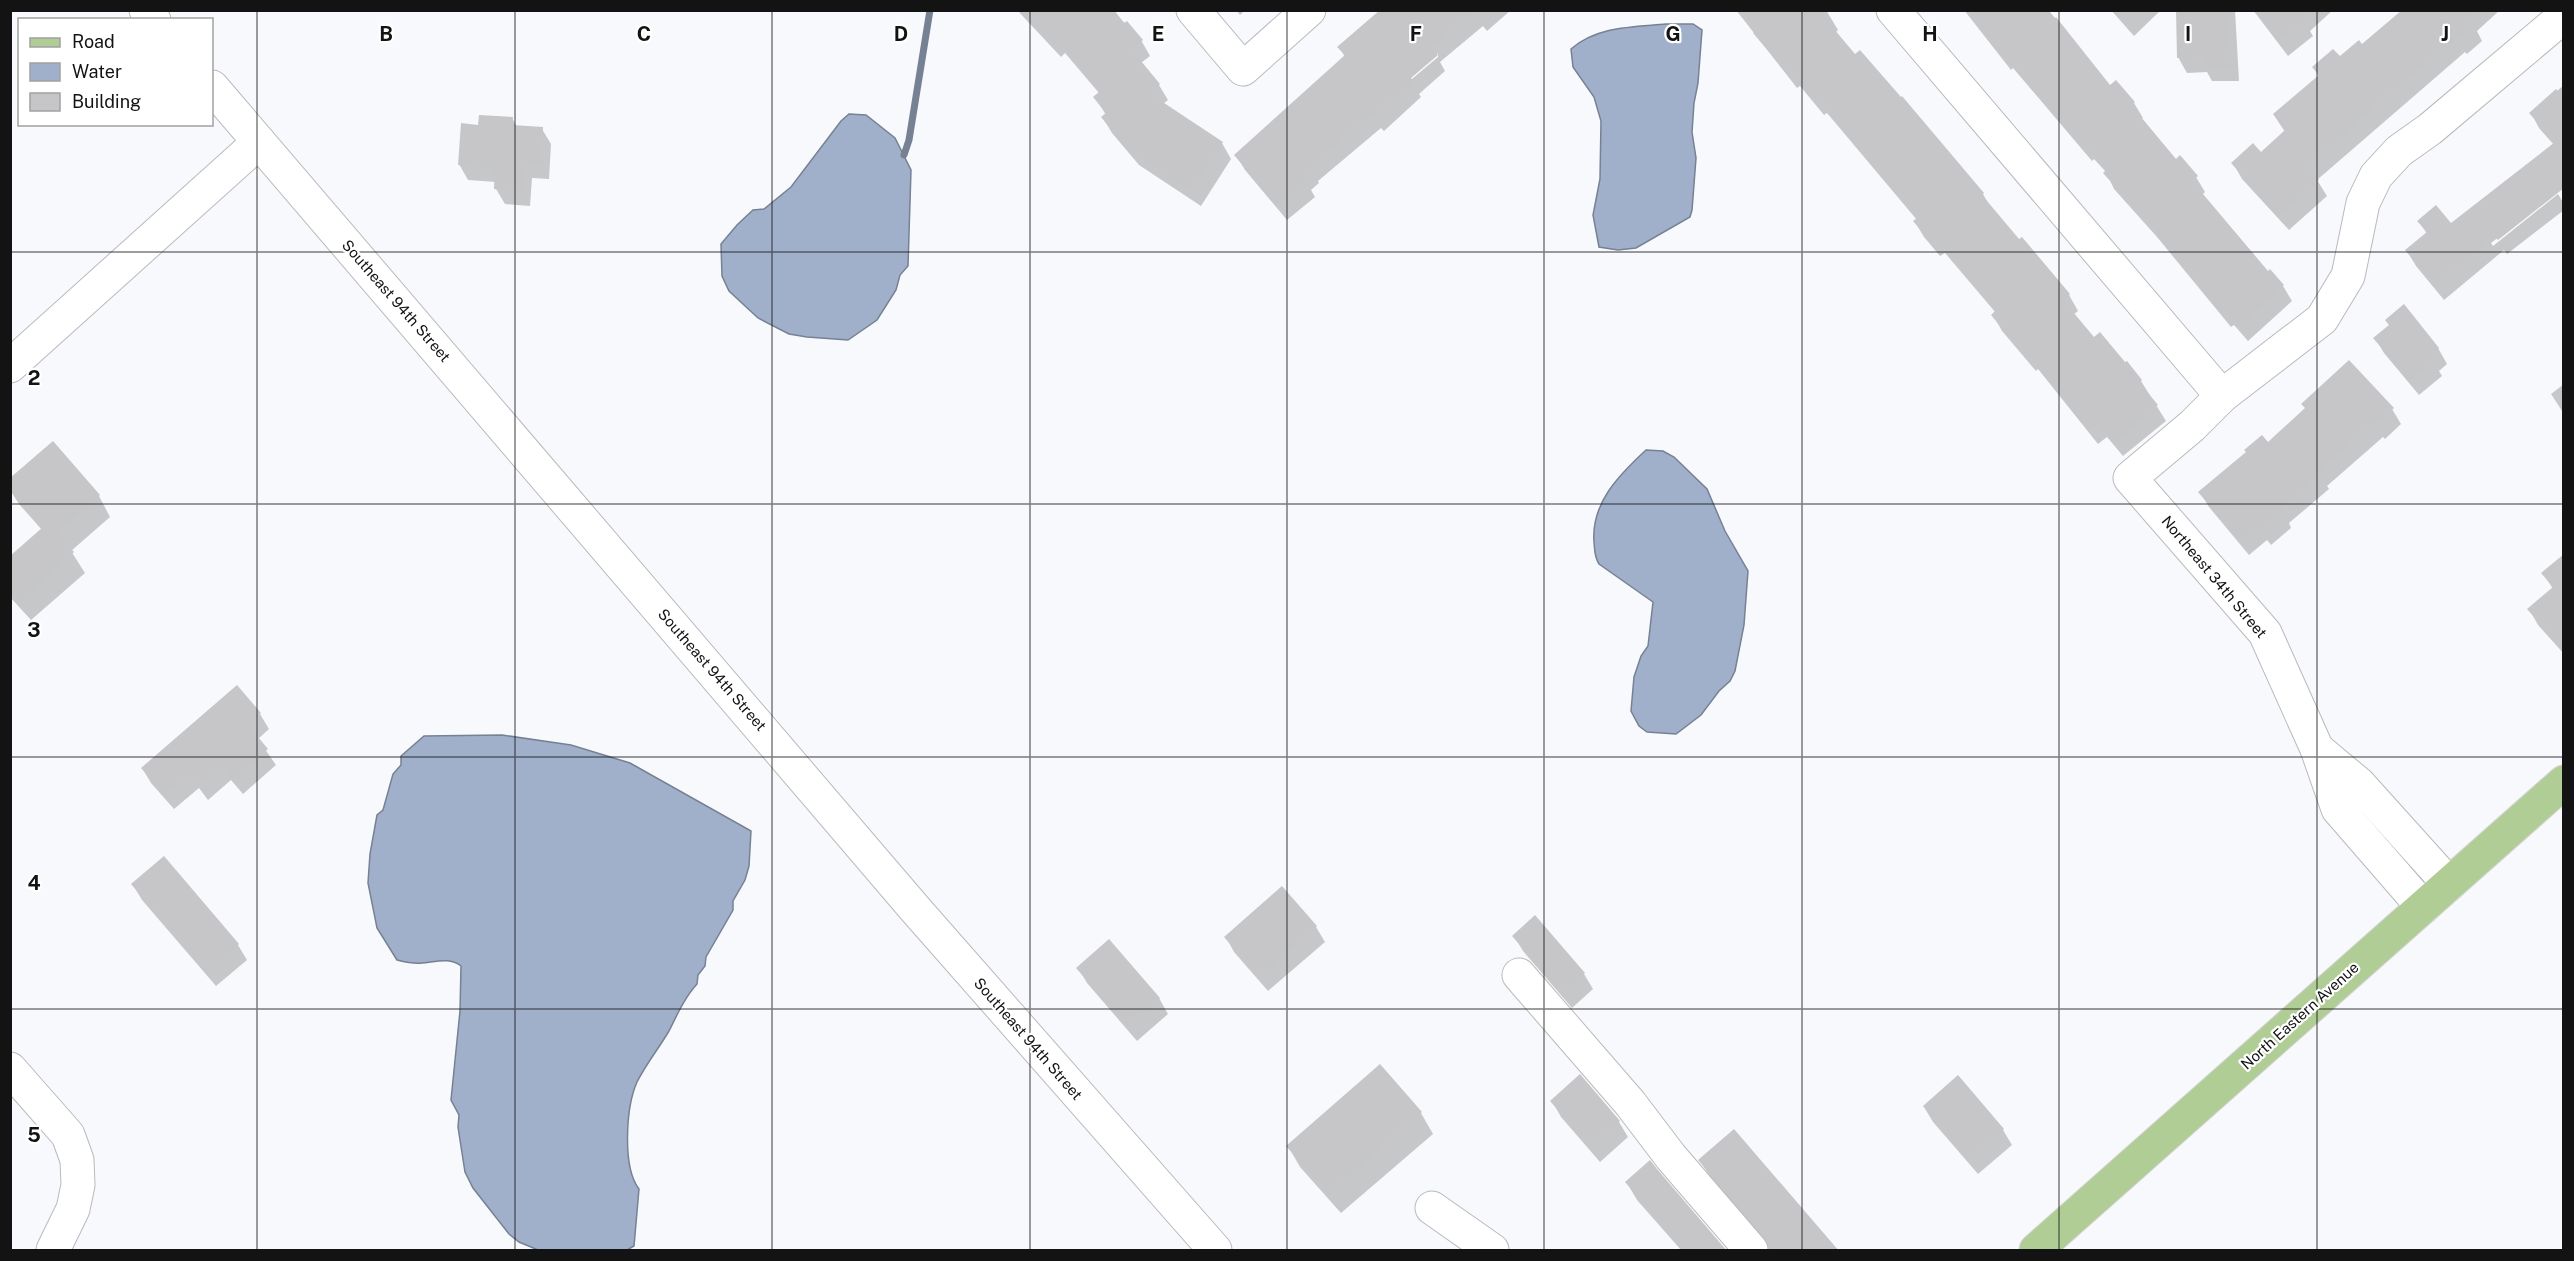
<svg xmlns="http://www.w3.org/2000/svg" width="2574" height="1261" font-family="'Public Sans',sans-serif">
<rect width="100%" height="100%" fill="#f8f9fc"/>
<!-- water -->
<g fill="#a1b0ca" stroke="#768193" stroke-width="1.5">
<path d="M1666,24H1693L1702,30L1698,83L1694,103L1692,132L1696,158L1692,210L1690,217L1636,248L1618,250L1599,247L1593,215L1600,179L1601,121L1594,97L1573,67L1571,49C1597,26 1633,27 1666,24Z"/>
<polygon points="849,114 866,115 895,138 911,170 908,266 900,275 896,290 877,320 848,340 807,337 789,334 758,318 729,291 722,276 721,244 737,225 753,210 764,209 791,187 841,121"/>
<path d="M1646,450L1663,451L1674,457L1707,489L1725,531L1748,571L1744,625L1735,671L1730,681L1719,691L1701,715L1676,734L1647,732L1639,726L1631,711L1634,677L1641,656L1648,646L1653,602L1599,564C1594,556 1595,551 1594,542C1591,503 1619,475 1646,450Z"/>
<path d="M502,735L571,745L630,763L751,831L749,866L745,880L733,901V910L706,957L705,966L698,975L697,984C685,997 677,1015 669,1031C659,1048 646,1064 637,1082C626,1107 622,1167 639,1189L634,1246L627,1250H538L519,1242L509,1234L473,1188L465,1172L458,1127L459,1115L451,1100L460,1011L461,966C450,957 435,962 422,963C414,964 405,962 397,960L377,928L368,883L370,854L377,815L383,810L393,774L401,765V756L424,736Z"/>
</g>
<!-- shadow -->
<g fill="#0003" fill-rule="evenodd">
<polygon points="1017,10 1112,10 1141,40 1150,56 1141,63 1159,85 1168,100 1163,104 1222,143 1231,159 1201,206 1139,165 1112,133 1103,118 1106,115 1095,97 1099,93 1065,53 1061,57"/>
<polygon points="1236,10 1245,10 1240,15"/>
<path d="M1382,10H1511L1487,31L1483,26L1440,62L1445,71L1419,94L1421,97L1384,131L1381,128L1318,181L1319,183L1311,190L1315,197L1287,220L1245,170L1236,155L1345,57L1339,47ZM1438,53V57L1406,84L1404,82Z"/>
<polygon points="1736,10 1826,10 1838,30 1835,33 1855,56 1900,99 1902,98 1983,194 1992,210 2019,241 2021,239 2069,295 2078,311 2073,315 2094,339 2125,364 2126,363 2141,381 2166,421 2123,456 2107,437 2098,444 2038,369 2036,371 2002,331 1993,315 1996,313 1945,253 1940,256 1924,237 1915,222 1917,220 1827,113 1824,115 1800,86 1797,88"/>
<polygon points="1964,10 2048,10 2110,87 2134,103 2143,118 2141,119 2176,161 2196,177 2205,192 2202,195 2268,273 2270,271 2283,286 2292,301 2248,341 2234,325 2231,327 2157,237 2114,189 2106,172 2094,159 2092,161 2013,68 2011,70"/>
<polygon points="2111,10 2161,10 2134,36"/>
<polygon points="2177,10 2235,10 2239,81 2212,81 2207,72 2187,73 2178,57"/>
<polygon points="2253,10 2333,10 2310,31 2313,36 2288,56"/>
<polygon points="2404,10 2500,10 2477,31 2482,41 2467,54 2465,52 2317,180 2327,196 2289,230 2242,179 2233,163 2261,154 2285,132 2274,115 2319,77 2314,68 2339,58 2362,46"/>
<polygon points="2564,85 2564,187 2491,243 2493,246 2558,194 2564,204 2564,210 2507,254 2504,250 2444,300 2416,266 2407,251 2427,234 2419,221 2451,226 2554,145 2539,128 2531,113"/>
<polygon points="512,118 517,127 542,129 551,144 549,179 532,178 530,206 505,204 496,189 496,182 468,180 459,164 480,126"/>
<polygon points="2375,338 2438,348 2447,364 2439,371 2442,376 2419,395 2384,353"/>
<polygon points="2564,384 2564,414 2551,394"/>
<polygon points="2392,409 2401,424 2385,439 2383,437 2327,486 2329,489 2289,523 2291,528 2271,545 2267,540 2249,555 2209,507 2200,492 2268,444"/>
<polygon points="52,444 99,496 110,517 71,551 85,573 31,620 10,597 10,558 42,530 19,504 10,490"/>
<polygon points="2564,556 2564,654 2538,625 2529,609 2553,589 2543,573"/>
<polygon points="237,687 260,714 269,729 258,739 276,765 243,794 231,780 208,800 199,788 174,809 151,783 142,768"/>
<polygon points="133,885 238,945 247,960 216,986 142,900"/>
<polygon points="1282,888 1316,927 1325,942 1268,991 1234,952 1226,937"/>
<polygon points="1514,936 1584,974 1593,989 1572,1008 1523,951"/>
<polygon points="1078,968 1159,998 1168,1014 1137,1041 1087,983"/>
<polygon points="1380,1066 1421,1113 1433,1134 1341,1213 1300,1167 1288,1146"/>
<polygon points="1580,1077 1619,1122 1628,1137 1600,1162 1561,1117 1552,1101"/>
<polygon points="1924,1107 2003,1130 2012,1145 1978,1174 1933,1122"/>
<polygon points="1700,1161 1837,1250 1771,1248 1711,1178"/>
<polygon points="1627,1183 1725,1250 1681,1250 1637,1200"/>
</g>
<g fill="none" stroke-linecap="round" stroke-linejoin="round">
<!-- stream -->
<polyline stroke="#768193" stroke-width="7" points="904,155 909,140 930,10"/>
</g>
<!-- building -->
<g fill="#c6c5c8">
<polygon points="1043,10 1114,10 1124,23 1127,21 1143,40 1131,49 1160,84 1149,93 1223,142 1191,191 1128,150 1101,117 1106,113 1093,97 1100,91 1056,38 1051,42 1031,21"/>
<polygon points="1380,10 1474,10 1431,47 1438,55 1411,78 1413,81 1374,116 1372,114 1310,165 1311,167 1302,174 1307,180 1277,206 1234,155 1345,55 1337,47"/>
<polygon points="1739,10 1818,10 1855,54 1860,50 1901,97 1902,96 1984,193 1982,195 2019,239 2022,237 2070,294 2063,300 2094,337 2100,332 2125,362 2127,361 2142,380 2139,382 2158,405 2114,442 2097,423 2089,430 2070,408 2072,406 2029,355 2026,357 1991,315 1996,310 1935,238 1931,242 1913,221 1917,218 1817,99 1815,101 1790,72 1788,74 1753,33 1756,31"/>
<polygon points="1973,10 2048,10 2055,18 2056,17 2110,85 2116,80 2135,102 2131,105 2176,159 2180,155 2198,176 2192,181 2268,271 2270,269 2284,285 2238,327 2224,311 2222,313 2147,222 2103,173 2106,170 2085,144 2082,147 2003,54 2001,55 1979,28 1984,24"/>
<polygon points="2176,10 2229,10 2231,66 2202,66 2202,57 2177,58"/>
<polygon points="2254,10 2297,10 2305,20 2278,41"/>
<polygon points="2402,10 2463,10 2475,24 2398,86 2307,166 2319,180 2279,216 2231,163 2253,143 2261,152 2285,130 2273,114 2319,75 2312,67 2333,49 2340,56 2359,40 2362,44"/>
<polygon points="2556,89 2564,98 2564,188 2498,240 2494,236 2434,285 2405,250 2427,232 2417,221 2436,205 2451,223 2555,142 2529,113"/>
<polygon points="479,115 513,117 512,125 543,127 541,164 524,163 522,191 494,189 495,168 458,165 461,123 478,125"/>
<polygon points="2404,304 2439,348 2430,355 2434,360 2409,380 2373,338 2389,325 2385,320"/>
<polygon points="2349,360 2394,408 2375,425 2373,423 2319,470 2321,472 2280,507 2284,512 2262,530 2257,526 2239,540 2198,492 2246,452 2244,450 2262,435 2268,442 2305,408 2301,404"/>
<polygon points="53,441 100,495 57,532 74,552 19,601 10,591 10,556 43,527 10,490 10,478"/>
<polygon points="2564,554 2564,651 2527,609 2553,587 2541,573"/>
<polygon points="237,685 261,713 248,725 268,749 233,779 221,766 198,785 189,774 164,795 141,768"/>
<polygon points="164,856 239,944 206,972 131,884"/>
<polygon points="1282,886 1317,926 1259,977 1224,937"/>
<polygon points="1535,915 1585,973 1562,993 1512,936"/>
<polygon points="1109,939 1160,998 1127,1026 1076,968"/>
<polygon points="1380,1064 1422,1112 1328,1194 1286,1146"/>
<polygon points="1580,1074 1620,1121 1590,1147 1550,1101"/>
<polygon points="1958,1075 2004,1129 1969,1160 1923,1106"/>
<polygon points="1734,1129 1839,1251 1769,1251 1765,1238 1698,1160"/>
<polygon points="1650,1160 1657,1169 1727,1251 1684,1251 1625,1182"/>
</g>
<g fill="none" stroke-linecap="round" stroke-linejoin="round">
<defs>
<g id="minor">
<polyline points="146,10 154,20"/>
<polyline points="1193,10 1243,69 1309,10"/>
<polyline points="1893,10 2222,396"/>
<polyline points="212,87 916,910 1215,1250"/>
<polyline points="10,366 259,142"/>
<polyline points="2317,749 2359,784 2449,884"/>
<polyline points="2423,907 2338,809 2317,749 2265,633 2130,478 2192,426 2222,396 2322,319 2348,276 2363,203 2376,176 2399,151 2430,129 2564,16"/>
<polyline points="1519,975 1630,1103 1671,1157 1751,1250"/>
<polyline points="10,1069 68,1135 77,1160 78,1185 73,1209 53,1250"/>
<polyline points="1432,1208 1492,1250"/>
</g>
<polyline id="major" points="2036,1250 2564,782"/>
</defs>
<!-- minor casing -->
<use href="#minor" stroke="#b9babd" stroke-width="35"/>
<!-- major casing -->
<use href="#major" stroke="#d5d5d5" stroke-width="35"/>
<!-- minor -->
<use href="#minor" stroke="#fff" stroke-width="33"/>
<!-- major -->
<use href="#major" stroke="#b0cd95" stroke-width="33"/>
</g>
<!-- grid -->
<path fill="none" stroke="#131314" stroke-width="1.5" stroke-opacity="0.55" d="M257,10V1250M515,10V1250M772,10V1250M1030,10V1250M1287,10V1250M1544,10V1250M1802,10V1250M2059,10V1250M2317,10V1250M10,252H2564M10,504H2564M10,757H2564M10,1009H2564"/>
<g text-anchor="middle" stroke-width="4.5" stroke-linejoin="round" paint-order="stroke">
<!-- street labels -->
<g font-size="15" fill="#131314" stroke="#fff">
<text transform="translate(396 301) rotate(49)" y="5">Southeast 94th Street</text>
<text transform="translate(2214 577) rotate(50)" y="5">Northeast 34th Street</text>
<text transform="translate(712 670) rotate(49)" y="5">Southeast 94th Street</text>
<text transform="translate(2300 1016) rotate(-42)" y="5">North Eastern Avenue</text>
<text transform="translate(1028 1039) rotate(49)" y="5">Southeast 94th Street</text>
</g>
</g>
<g font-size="20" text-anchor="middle" font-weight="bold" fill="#131314" stroke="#fff" stroke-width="4.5" stroke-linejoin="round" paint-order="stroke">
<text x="386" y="41">B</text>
<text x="644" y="41">C</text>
<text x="901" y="41">D</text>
<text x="1158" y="41">E</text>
<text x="1416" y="41">F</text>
<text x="1673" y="41">G</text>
<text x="1930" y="41">H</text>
<text x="2188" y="41">I</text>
<text x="2445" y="41">J</text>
<text x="34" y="385">2</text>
<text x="34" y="637">3</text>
<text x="34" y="890">4</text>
<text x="34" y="1142">5</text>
</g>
<!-- border -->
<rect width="2574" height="1261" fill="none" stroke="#131314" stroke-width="24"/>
<!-- legend -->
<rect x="18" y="18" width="195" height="108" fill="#ffffff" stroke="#a1a1a1" stroke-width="1.5"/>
<rect x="30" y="38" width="30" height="9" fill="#b0cd95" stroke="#a1a1a1" stroke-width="1.5"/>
<text x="72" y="48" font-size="18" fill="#131314">Road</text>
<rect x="30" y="63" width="30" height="18" fill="#a1b0ca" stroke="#a1a1a1" stroke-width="1.5"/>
<text x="72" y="78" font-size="18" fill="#131314">Water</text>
<rect x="30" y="93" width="30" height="18" fill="#c6c5c8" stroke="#a1a1a1" stroke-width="1.5"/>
<text x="72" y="108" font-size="18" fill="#131314">Building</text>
</svg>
